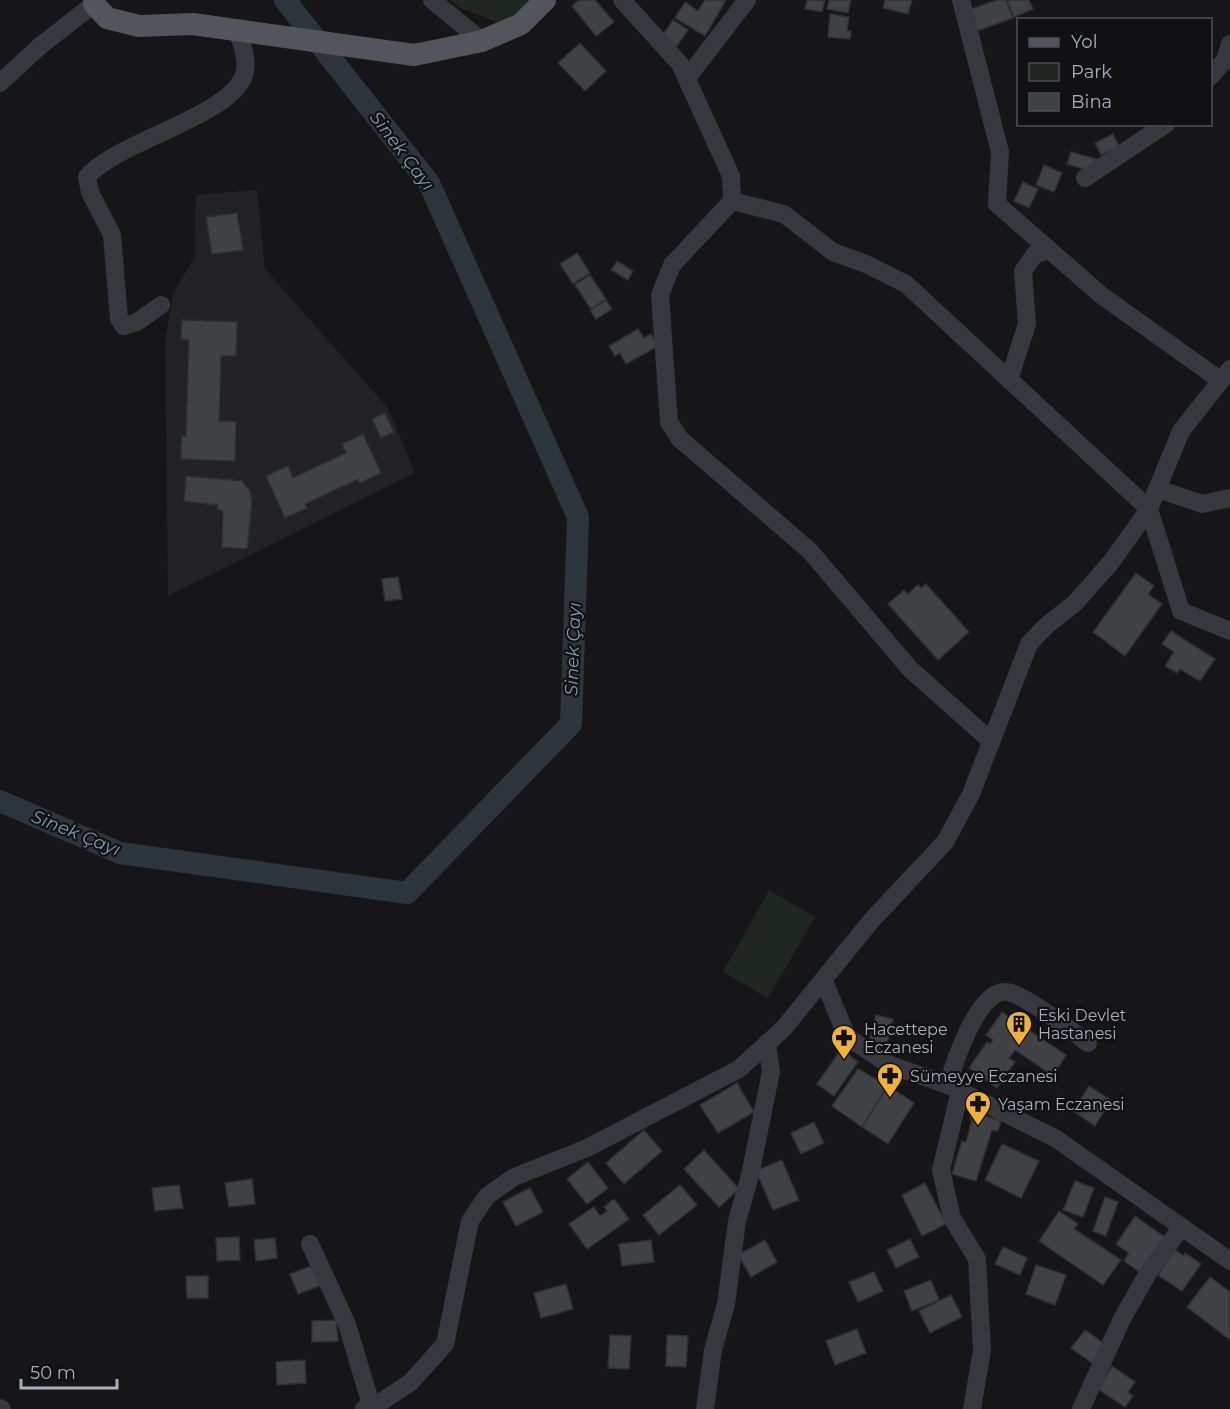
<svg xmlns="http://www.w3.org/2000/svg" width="1230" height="1409" font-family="Montserrat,sans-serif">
<rect width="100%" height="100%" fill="#161618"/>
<!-- built -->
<polygon fill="#222225" points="257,190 265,269 388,408 415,473 168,596 165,344 173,294 195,256 196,195"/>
<!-- green -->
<g fill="#1e261f">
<polygon points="450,0 534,0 520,13 497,22 460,8"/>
<polygon points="769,890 815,917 768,998 723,972"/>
</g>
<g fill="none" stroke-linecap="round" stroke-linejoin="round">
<!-- river -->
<polyline stroke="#2c353c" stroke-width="22" points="0,801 120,853 407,893 571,724 578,517 429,183 285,0"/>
</g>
<!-- building -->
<g fill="#404145" stroke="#303034" stroke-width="1.5">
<polygon points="579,0 595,0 614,22 596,36 572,6"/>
<polygon points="705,0 726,0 705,36 675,18 685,2 698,11"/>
<polygon points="807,0 825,0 822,12 805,9"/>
<polygon points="829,0 851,0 848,13 827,9"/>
<polygon points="885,0 912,0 908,14 883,8"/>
<polygon points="997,0 1006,0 1013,18 974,32 966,11"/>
<polygon points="1007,0 1029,0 1033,9 1014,17"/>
<polygon points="830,14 849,17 847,31 851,31 850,39 828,37"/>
<polygon points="673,20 688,30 677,46 662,36"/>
<polygon points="580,43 606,71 585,91 558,63"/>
<polygon points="1113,134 1119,146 1101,155 1095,143"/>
<polygon points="1071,152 1100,160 1087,170 1067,164"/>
<polygon points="1044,165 1062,173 1054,192 1036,185"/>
<polygon points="1023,182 1038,189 1029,208 1014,201"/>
<polygon points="237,213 243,250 212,254 206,217"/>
<polygon points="577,253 590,273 573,284 560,264"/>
<polygon points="617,261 633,271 628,280 611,270"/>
<polygon points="590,275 606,299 591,309 575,285"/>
<polygon points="606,300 612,309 596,319 590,310"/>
<polygon points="182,320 237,322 236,356 221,356 219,421 236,422 235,461 181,459 182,436 186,437 189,340 181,339"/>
<polygon points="638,329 644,338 651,334 658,346 626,364 620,353 615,356 609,346"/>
<polygon points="385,413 394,432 381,438 372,419"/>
<polygon points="363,434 381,473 360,483 358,479 305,504 307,508 285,518 266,476 288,466 293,478 346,453 342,444"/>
<polygon points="186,476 242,481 250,491 252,501 247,549 222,547 223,511 217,509 218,505 184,501"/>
<polygon points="1136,573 1154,586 1148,594 1162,604 1125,656 1093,632"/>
<polygon points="398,577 402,599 385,601 382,579"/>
<polygon points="926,584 969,632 938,660 888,604 904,590 908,594 918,585 921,588"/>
<polygon points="1171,631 1215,659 1200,681 1180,669 1177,673 1165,666 1174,652 1162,644"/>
<polygon points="1002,1012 1066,1055 1053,1076 1015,1050 1009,1058 1015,1062 997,1088 969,1068 987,1042 990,1044 993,1040 986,1035"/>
<polygon points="876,1015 893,1019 886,1047 869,1043"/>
<polygon points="841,1049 858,1062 834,1096 817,1084"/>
<polygon points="858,1069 888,1086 862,1127 832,1106"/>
<polygon points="737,1083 754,1112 718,1133 700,1105"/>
<polygon points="888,1086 914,1103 888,1144 862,1127"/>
<polygon points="1089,1086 1111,1100 1095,1126 1073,1111"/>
<polygon points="972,1112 1001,1121 998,1131 992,1130 976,1181 952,1174 962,1141 966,1142 972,1120 970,1119"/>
<polygon points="814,1122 824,1143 801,1154 791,1133"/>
<polygon points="644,1130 662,1151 624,1184 606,1163"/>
<polygon points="1002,1144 1039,1161 1021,1198 985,1180"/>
<polygon points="704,1150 739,1189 719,1207 684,1169"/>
<polygon points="782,1160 799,1200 773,1210 756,1171"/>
<polygon points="588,1162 608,1188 587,1204 567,1179"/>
<polygon points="252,1179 255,1204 229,1207 225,1183"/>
<polygon points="1075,1181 1094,1188 1083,1217 1063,1210"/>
<polygon points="925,1183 946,1224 922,1236 902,1195"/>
<polygon points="179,1185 183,1208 155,1211 152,1188"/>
<polygon points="680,1185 697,1205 659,1235 643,1215"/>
<polygon points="530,1188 543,1212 516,1226 503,1202"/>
<polygon points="1105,1197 1118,1202 1106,1236 1093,1231"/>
<polygon points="614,1199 629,1219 587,1249 569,1224 594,1207 600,1216 607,1211 604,1207"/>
<polygon points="1059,1211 1078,1224 1074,1229 1121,1260 1103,1285 1039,1241"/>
<polygon points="1135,1216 1167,1239 1142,1274 1124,1261 1129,1253 1116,1244"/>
<polygon points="239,1237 240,1260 217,1261 216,1238"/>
<polygon points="275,1238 277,1258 256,1261 254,1240"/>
<polygon points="910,1239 919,1257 896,1268 887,1250"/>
<polygon points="651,1240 654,1262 622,1266 619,1244"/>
<polygon points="765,1240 777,1262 751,1277 738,1255"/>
<polygon points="1003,1247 1027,1258 1020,1275 995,1264"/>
<polygon points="1175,1250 1184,1256 1185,1253 1201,1264 1182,1291 1158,1275"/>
<polygon points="314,1265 322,1285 298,1294 290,1274"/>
<polygon points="1036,1265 1066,1275 1055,1305 1026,1294"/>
<polygon points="874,1272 883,1291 858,1302 849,1282"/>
<polygon points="186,1276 208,1276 208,1298 187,1298"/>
<polygon points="1210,1277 1230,1292 1230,1340 1187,1307"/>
<polygon points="931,1280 939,1300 912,1311 904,1291"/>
<polygon points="566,1284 573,1309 541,1318 534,1293"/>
<polygon points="951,1295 962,1317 930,1333 919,1311"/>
<polygon points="336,1320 338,1341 312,1342 312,1321"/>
<polygon points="857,1329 866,1353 835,1365 826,1341"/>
<polygon points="1085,1330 1106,1345 1092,1363 1071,1348"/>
<polygon points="610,1335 631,1336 629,1369 608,1368"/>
<polygon points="667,1335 688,1336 686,1367 666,1366"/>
<polygon points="305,1360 306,1383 277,1385 276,1362"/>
<polygon points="1112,1366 1135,1382 1128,1392 1133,1396 1125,1407 1098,1389"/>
</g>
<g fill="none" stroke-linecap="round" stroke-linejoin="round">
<!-- minor -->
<g stroke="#37383d" stroke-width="18">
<polyline points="432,0 482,41"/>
<polyline points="622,0 680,64 731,176 732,201 672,265 660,295 669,422 680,439 810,551 910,669 991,741"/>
<polyline points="961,0 1000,152 997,204 1101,295 1220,380"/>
<polyline points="1210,77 1225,60 1230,44"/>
<polyline points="687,78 747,0"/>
<polyline points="0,83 40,46 94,4"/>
<polyline points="1085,178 1166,124"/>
<polyline points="732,201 784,214 833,252 866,264 906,284 1149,509 1181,611 1230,631"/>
<path d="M161,305L137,322L124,326L119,319L112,235L90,192L87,177C116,141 238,115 245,71C247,56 242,44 237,31"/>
<polyline points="1009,380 1027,324 1023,271 1035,254 1049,250"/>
<polyline points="1158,489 1202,504 1230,498"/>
<polyline points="824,981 847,1037 890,1065 948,1085 1055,1138 1230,1261"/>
<path d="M948,1085C954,1063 978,989 1006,992C1024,993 1071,1031 1088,1043"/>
<polyline points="960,1091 941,1170 952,1218 977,1259 982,1350 972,1409"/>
<polyline points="310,1244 347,1324 372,1408"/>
<polyline points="0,1408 2,1409"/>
<polyline points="364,1409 372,1408 411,1382 445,1344 470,1221 487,1196 514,1177 587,1148 739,1069 783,1029 871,921 945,842 971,794 1029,644 1046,626 1075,603 1112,561 1149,509 1181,431 1230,369"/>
<polyline points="705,1409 713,1350 726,1304 737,1221 750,1175 771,1072 767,1043"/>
<polyline points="1081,1409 1122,1319 1148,1273 1181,1228"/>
</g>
<!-- major -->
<polyline stroke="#53555c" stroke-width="22" points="94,0 94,4 107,18 139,26 193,24 414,55 482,41 521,24 545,0"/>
</g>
<!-- icons -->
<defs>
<symbol id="building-pin" viewBox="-11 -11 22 30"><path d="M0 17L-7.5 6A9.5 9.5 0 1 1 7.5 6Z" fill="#f2b134" stroke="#111113"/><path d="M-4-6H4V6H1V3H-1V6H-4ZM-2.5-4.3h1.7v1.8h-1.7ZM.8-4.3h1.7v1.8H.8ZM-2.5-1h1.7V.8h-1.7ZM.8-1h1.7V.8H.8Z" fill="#111"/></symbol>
<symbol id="pharmacy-pin" viewBox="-11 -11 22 30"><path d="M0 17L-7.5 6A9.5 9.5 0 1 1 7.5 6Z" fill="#f2b134" stroke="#111113"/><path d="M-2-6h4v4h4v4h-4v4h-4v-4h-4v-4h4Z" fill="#111"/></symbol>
</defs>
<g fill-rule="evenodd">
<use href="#building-pin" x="1004" y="1009" width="30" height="40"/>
<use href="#pharmacy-pin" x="829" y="1023" width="30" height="40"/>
<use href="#pharmacy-pin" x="875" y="1061" width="30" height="40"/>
<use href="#pharmacy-pin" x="963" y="1089" width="30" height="40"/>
</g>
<g text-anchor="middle" stroke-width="4.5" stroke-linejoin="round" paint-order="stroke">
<!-- poi labels -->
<g font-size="16" fill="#a8adb8" stroke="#111113" text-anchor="start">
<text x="1038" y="1021">Eski Devlet<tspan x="1038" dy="18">Hastanesi</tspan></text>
<text x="864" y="1035">Hacettepe<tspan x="864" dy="18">Eczanesi</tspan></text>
<text x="910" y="1082">Sümeyye Eczanesi</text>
<text x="998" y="1110">Yaşam Eczanesi</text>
</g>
<!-- water labels -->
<g font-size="18" font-style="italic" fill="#7f9bb3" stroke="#111113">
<text transform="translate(402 151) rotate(53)" y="6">Sinek Çayı</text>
<text transform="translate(573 649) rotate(-88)" y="6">Sinek Çayı</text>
<text transform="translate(76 833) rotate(22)" y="6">Sinek Çayı</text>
</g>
</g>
<!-- legend -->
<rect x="1017" y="18" width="195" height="108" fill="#111113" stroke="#4d4f55" stroke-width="1.5"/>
<rect x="1029" y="38" width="30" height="9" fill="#53555c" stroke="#4d4f55" stroke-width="1.5"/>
<text x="1071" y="48" font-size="18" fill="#a8adb8">Yol</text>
<rect x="1029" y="63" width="30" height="18" fill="#1e261f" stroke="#4d4f55" stroke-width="1.5"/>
<text x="1071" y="78" font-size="18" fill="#a8adb8">Park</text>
<rect x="1029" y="93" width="30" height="18" fill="#404145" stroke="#4d4f55" stroke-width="1.5"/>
<text x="1071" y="108" font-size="18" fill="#a8adb8">Bina</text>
<!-- scale -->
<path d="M21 1379v9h96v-9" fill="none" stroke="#a8adb8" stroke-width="3"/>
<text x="30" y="1379" font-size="18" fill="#a8adb8" stroke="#111113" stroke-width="4.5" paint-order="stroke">50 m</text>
</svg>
